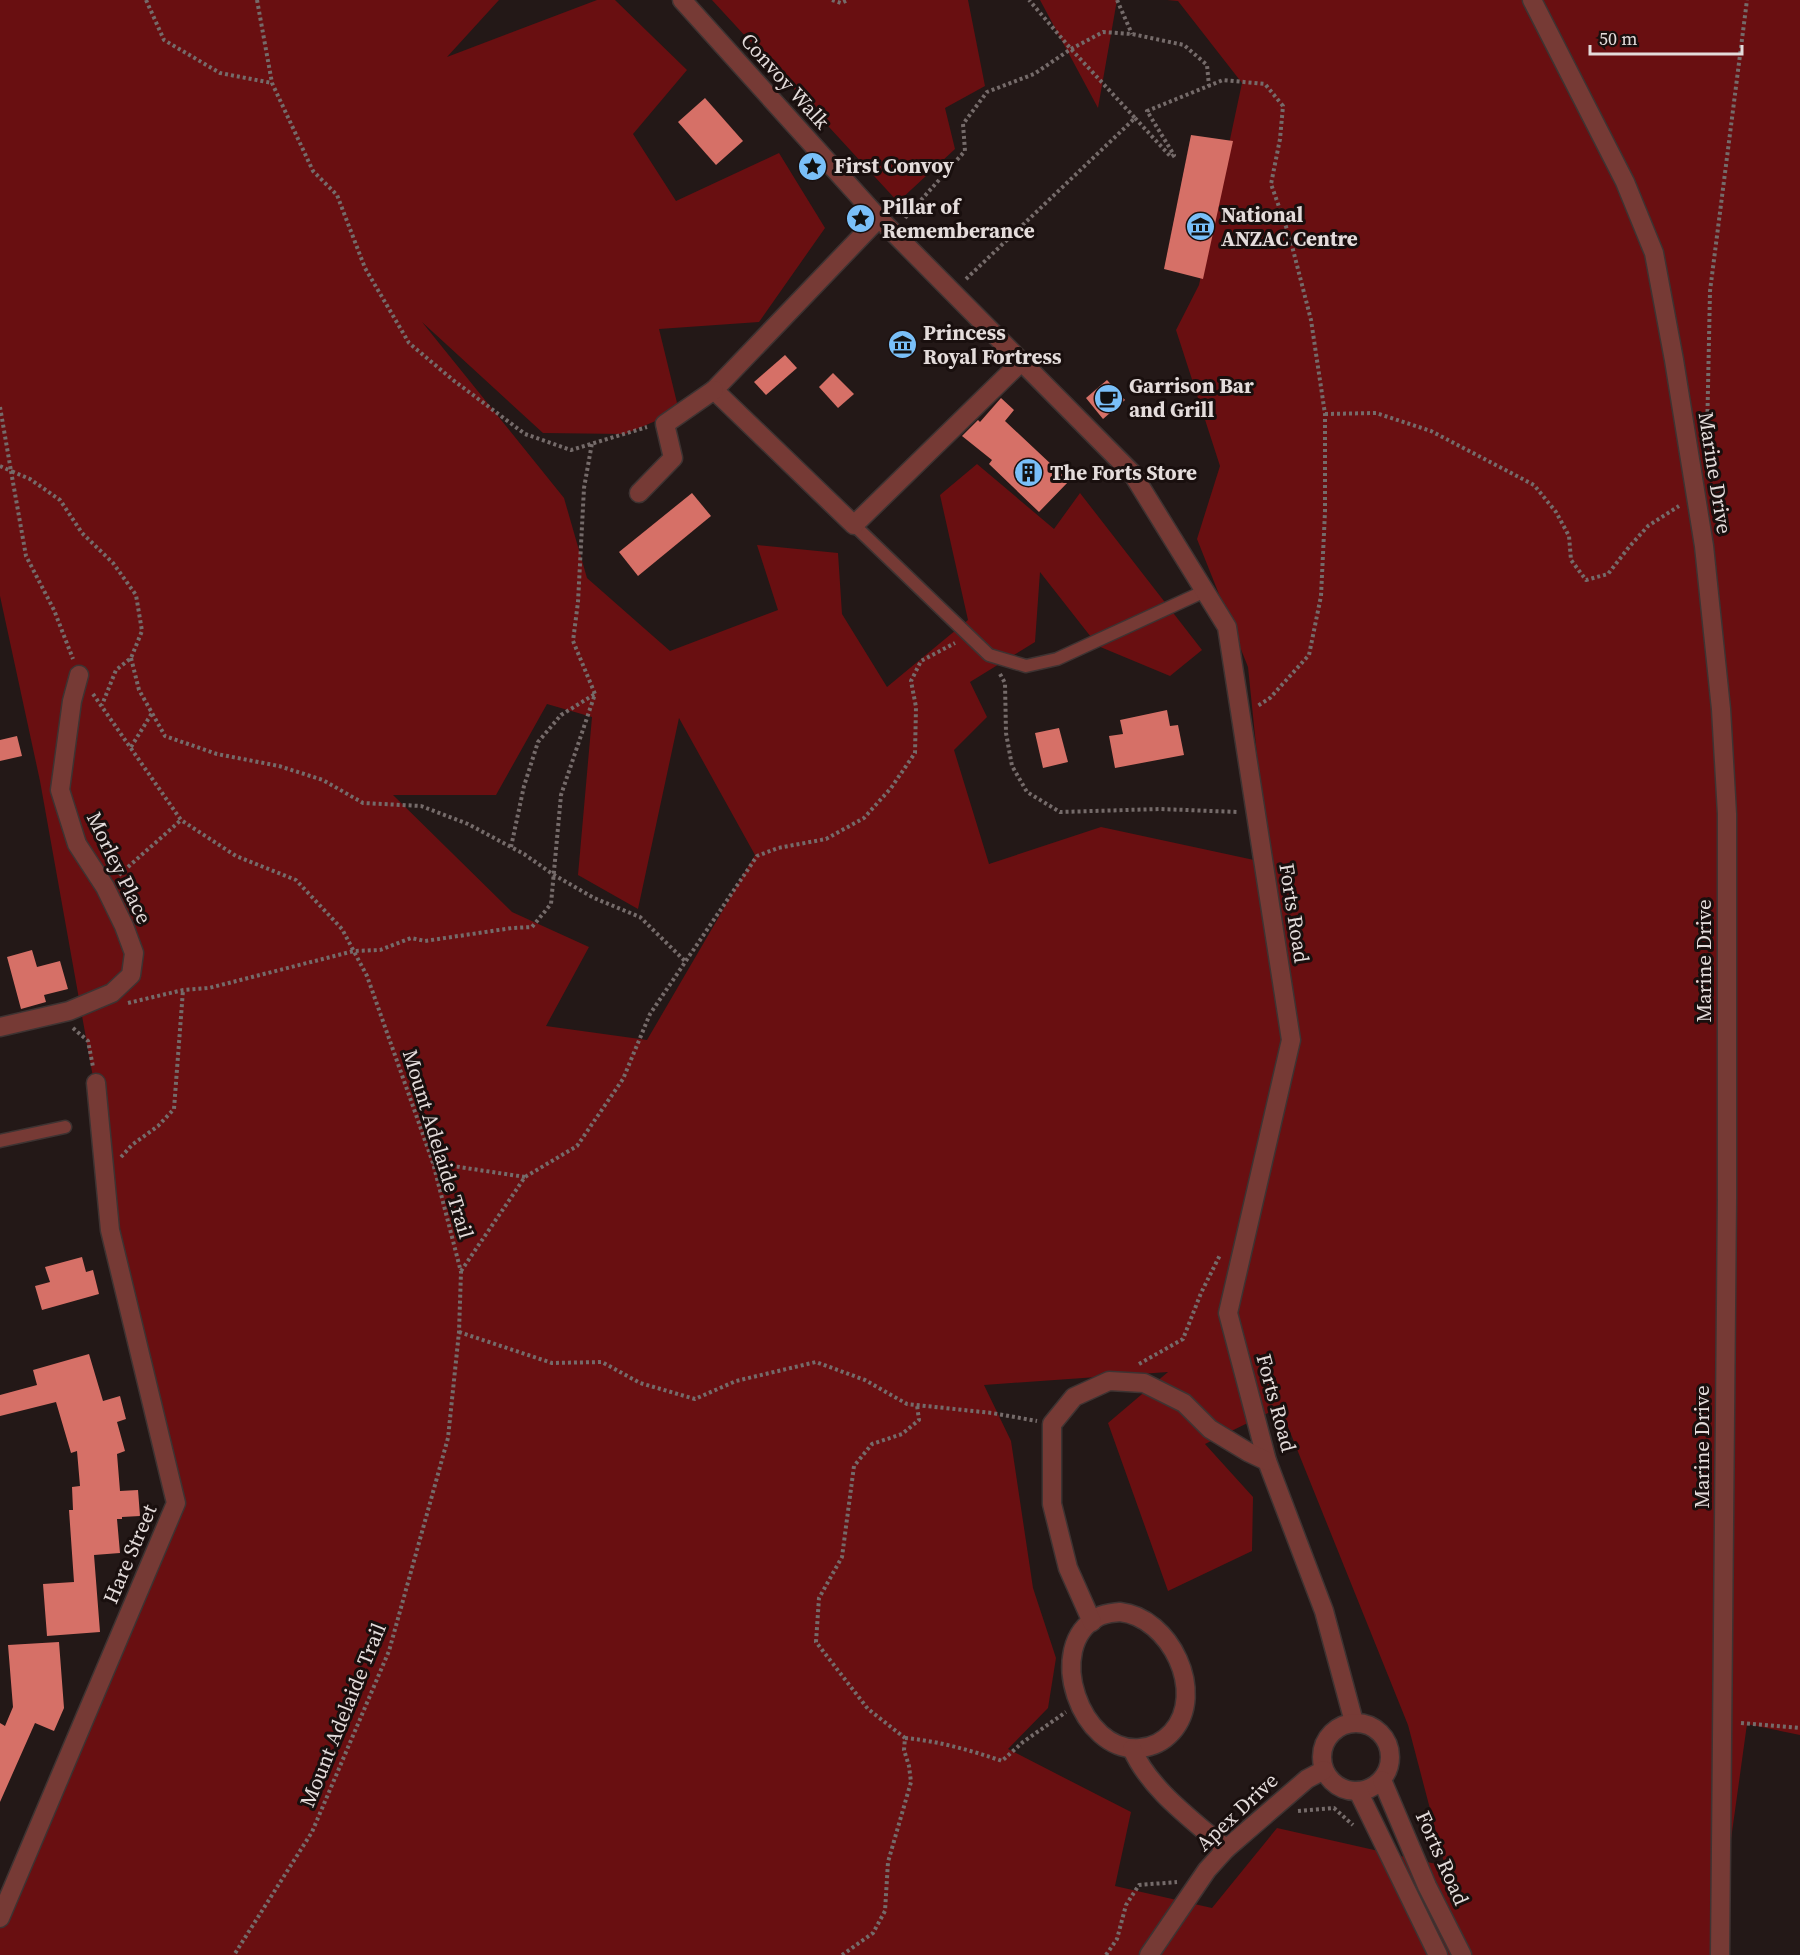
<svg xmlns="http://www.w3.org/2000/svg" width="1800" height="1955" font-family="'Source Serif 4',serif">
<rect width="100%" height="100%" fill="#231817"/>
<!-- green -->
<g fill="#690f11" fill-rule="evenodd">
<path d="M0,0H499L447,57L597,0H615L687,70L633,134L676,201L779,153L825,228L759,322L659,329L679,411L625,434L543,433L422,322L564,498L587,578L670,651L778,610L757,545L838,553L842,614L887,687L968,620L940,495L977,464L1054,529L1080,493L1202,650L1170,676L1098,646L1040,572L1035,642L970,682L987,717L954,750L989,864L1101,827L1268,863L1248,667L1197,539L1220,466L1176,330L1199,285L1242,83L1178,1L1167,0H1800V1735L1747,1724L1715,1955H0V1917L171,1513L40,781L0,596ZM547,704L592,717L578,875L638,909L679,718L755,855L647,1040L546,1026L589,947L512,912L393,795H496ZM1168,1372L1108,1423L1168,1591L1252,1551L1253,1497L1205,1444L1280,1407L1408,1725L1445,1866L1277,1828L1212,1908L1115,1886L1131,1812L1008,1749L1048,1708L1056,1658L1033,1588L1011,1441L984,1385Z"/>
<polygon points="712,0 968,0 985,86 945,108 955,149 898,202"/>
<polygon points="1040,0 1117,0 1098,108"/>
</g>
<!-- building -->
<g fill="#d67067">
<polygon points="705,98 743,141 716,165 678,122"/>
<polygon points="1191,135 1233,141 1203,279 1164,269"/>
<polygon points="785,355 797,368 766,395 754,382"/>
<polygon points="833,373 854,394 838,408 819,387"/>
<polygon points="1107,380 1125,400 1103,419 1086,398"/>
<polygon points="1001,398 1014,410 1005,421 1069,481 1039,512 989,464 992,460 962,436 978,420 980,422"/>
<polygon points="692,493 711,516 638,576 619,552"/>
<polygon points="1167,710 1170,726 1178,725 1184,755 1115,768 1109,736 1123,734 1120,720"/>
<polygon points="1059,728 1068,762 1043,768 1035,733"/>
<polygon points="17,736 22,756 0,761 0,740"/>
<polygon points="32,950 37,967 60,961 68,989 44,995 46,1002 21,1009 7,957"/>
<polygon points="82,1257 86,1272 93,1270 99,1294 42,1310 35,1286 50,1282 45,1267"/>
<polygon points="89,1354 103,1401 120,1396 126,1419 117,1422 125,1451 117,1454 120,1491 138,1490 140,1516 122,1517 122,1519 117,1519 120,1553 94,1555 100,1632 47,1636 43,1584 74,1582 69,1510 73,1510 72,1487 80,1486 77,1451 71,1453 56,1402 0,1416 0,1395 37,1385 33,1370"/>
<polygon points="59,1642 64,1708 54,1731 35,1723 0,1802 0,1723 5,1726 13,1707 8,1645"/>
</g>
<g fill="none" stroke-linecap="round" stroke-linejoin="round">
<defs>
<g id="lane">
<polyline points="854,525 989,655 1026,666 1057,659 1205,591"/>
<polyline points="0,1141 65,1127"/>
</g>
<g id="street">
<polyline points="682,0 875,214 1132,473 1227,627 1291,1040 1228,1313 1267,1461 1324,1611 1354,1722"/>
<polyline points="1532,0 1625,182 1654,253 1674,360 1704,546 1721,709 1727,814 1727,1199 1720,1955"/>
<polyline points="879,218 714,390 854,525 1021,362"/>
<polyline points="639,493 673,458 665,424 714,390"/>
<polyline points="0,1027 69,1011 112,993 131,975 134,953 124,926 105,887 77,844 60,790 72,701 79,675"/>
<path d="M1120,1612C1170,1617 1207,1693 1172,1732C1163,1742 1152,1747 1140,1748C1081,1754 1043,1646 1098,1617C1105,1613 1113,1613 1120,1612Z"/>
<polyline points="1092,1622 1068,1568 1052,1504 1052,1424 1074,1397 1109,1381 1144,1383 1184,1403 1210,1429 1248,1452 1267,1461"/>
<circle cx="1356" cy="1757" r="34"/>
<path d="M1132,1749C1150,1790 1193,1820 1226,1849"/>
<polyline points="1382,1780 1427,1886 1462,1955"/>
<polyline points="1358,1791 1438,1955"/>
<polyline points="0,1918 176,1503 110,1230 96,1083"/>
<polyline points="1149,1955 1207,1870 1226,1849 1307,1779 1324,1770"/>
</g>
</defs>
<!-- lane casing -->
<use href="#lane" stroke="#3e3332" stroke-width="15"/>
<!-- street casing -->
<use href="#street" stroke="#3e3332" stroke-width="21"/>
<!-- path -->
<g stroke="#756b6a" stroke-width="4" stroke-dasharray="3 3" stroke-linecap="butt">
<polyline points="146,0 164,40 220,73 272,83"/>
<polyline points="257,0 272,83 313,171 337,195 365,268 409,343 453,380 525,434 571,450 647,427"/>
<polyline points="832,0 841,3 848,0"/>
<polyline points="1117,0 1132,34"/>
<polyline points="1135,118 1171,157 1174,155 1147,111 1223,80 1265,84 1283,106 1280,139 1271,184 1290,238 1311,320 1325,414 1325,512 1321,596 1309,655 1270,698 1256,707"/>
<polyline points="905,218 965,151 963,124 987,92 1034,74 1071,49 1103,32 1132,34 1184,45 1207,65 1209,86"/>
<polyline points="966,279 1135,118 1071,49 1029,0"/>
<polyline points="0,407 11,471 30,479 60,500 82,533 113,563 136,595 142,631 131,658 116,670 102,705"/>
<polyline points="1325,414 1376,413 1431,431 1534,485 1556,512 1569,536 1571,560 1586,580 1608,574 1629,547 1648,526 1679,506"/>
<polyline points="1707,436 1710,291 1747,0"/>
<polyline points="0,466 11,471 26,556 54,610 73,659"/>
<polyline points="131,658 139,690 165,736 217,754 279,766 323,780 363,803 421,806 468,824 524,854 554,875 594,898 640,917 686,962"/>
<polyline points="1000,674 1005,683 1006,733 1012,766 1027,792 1060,812 1160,809 1238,812"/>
<polyline points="93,694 181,820 236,856 296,880 342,929 367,976 433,1163 461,1272 459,1332 448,1438 389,1651 312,1832 234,1955"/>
<polyline points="131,747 152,713"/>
<polyline points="511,847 524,786 538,742 561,715 595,694"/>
<polyline points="119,875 181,820"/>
<polyline points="128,1003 183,990 209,988 354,951 380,950 411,938 425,941 512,928 532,927 551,904 561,795 595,694 573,641 578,602 584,488 592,443"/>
<polyline points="73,1028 88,1041 93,1067"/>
<polyline points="121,1157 132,1145 158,1126 174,1109 183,990"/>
<polyline points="433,1163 525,1177"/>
<polyline points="461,1271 525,1177 577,1146 623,1079 650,1014 757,856 778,848 826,839 864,818 891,788 915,753 916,707 911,681 921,661 955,643"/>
<polyline points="459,1332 552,1363 602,1362 640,1383 695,1399 736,1381 816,1362 865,1380 907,1404 992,1413 1037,1421"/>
<polyline points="1139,1364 1183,1339 1201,1293 1220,1255"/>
<polyline points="1741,1723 1800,1728"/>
<path d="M905,1738C938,1741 970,1750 1002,1761L1023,1742L1066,1712"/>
<polyline points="1298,1811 1334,1808 1353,1825"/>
<polyline points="842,1955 873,1933 885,1911 888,1862 911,1782 909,1766 904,1750 905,1738 868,1709 816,1642 819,1598 842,1557 854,1466 872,1444 902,1434 919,1420 917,1405"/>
<polyline points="1106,1955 1117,1939 1126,1905 1139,1885 1177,1882"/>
</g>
<!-- lane -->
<use href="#lane" stroke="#763a35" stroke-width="12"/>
<!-- street -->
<use href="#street" stroke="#763a35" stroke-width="18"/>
</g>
<!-- icons -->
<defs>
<symbol id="sight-disc" viewBox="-11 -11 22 22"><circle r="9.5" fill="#79bff8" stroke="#190f0e"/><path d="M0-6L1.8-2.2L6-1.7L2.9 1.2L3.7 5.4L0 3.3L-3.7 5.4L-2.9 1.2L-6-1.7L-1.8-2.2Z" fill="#111"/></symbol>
<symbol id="museum-disc" viewBox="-11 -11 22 22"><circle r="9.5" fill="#79bff8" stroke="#190f0e"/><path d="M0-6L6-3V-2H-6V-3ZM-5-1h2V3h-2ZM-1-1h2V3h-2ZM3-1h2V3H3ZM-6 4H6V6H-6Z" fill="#111"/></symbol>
<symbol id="cafe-disc" viewBox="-11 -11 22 22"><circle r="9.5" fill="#79bff8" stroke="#190f0e"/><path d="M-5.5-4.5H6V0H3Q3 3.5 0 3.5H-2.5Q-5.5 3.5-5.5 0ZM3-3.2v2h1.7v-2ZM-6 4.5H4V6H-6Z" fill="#111"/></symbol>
<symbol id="building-disc" viewBox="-11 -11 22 22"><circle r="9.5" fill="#79bff8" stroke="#190f0e"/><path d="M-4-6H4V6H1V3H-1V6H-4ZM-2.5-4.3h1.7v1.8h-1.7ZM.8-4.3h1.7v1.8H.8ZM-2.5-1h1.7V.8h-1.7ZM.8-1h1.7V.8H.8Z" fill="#111"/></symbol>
</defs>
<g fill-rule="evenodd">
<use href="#sight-disc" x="796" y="150" width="33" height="33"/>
<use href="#sight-disc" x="844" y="202" width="33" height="33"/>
<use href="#museum-disc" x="1184" y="210" width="33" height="33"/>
<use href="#museum-disc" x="886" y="328" width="33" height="33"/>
<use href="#cafe-disc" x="1092" y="382" width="33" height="33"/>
<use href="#building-disc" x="1012" y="456" width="33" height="33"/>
</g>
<g text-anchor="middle" stroke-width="6" stroke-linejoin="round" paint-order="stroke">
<!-- street labels -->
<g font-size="21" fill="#e4dcdb" stroke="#190f0e">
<text transform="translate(785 81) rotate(48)" y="7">Convoy Walk</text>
<text transform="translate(1715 473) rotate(81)" y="7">Marine Drive</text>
<text transform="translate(119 868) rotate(64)" y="7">Morley Place</text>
<text transform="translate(1294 913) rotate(81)" y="7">Forts Road</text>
<text transform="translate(1704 961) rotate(-90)" y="7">Marine Drive</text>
<text transform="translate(438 1144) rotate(73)" y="7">Mount Adelaide Trail</text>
<text transform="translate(1276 1403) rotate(75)" y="7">Forts Road</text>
<text transform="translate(1702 1447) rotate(-90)" y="7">Marine Drive</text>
<text transform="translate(130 1554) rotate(-67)" y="7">Hare Street</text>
<text transform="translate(343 1715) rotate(-68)" y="7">Mount Adelaide Trail</text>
<text transform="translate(1237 1812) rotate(-43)" y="7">Apex Drive</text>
<text transform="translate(1442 1858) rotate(66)" y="7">Forts Road</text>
</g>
<!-- poi labels -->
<g font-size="21" font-weight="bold" fill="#e4dcdb" stroke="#190f0e" text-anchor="start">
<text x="834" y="173">First Convoy</text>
<text x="882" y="214">Pillar of<tspan x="882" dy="24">Rememberance</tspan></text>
<text x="1221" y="222">National<tspan x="1221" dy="24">ANZAC Centre</tspan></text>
<text x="923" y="340">Princess<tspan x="923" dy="24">Royal Fortress</tspan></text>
<text x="1129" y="393">Garrison Bar<tspan x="1129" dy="24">and Grill</tspan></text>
<text x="1050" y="480">The Forts Store</text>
</g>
</g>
<!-- scale -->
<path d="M1590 45v9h152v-9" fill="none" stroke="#e4dcdb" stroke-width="3"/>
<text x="1599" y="45" font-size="18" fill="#e4dcdb" stroke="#190f0e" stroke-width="4.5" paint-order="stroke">50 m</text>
</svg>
